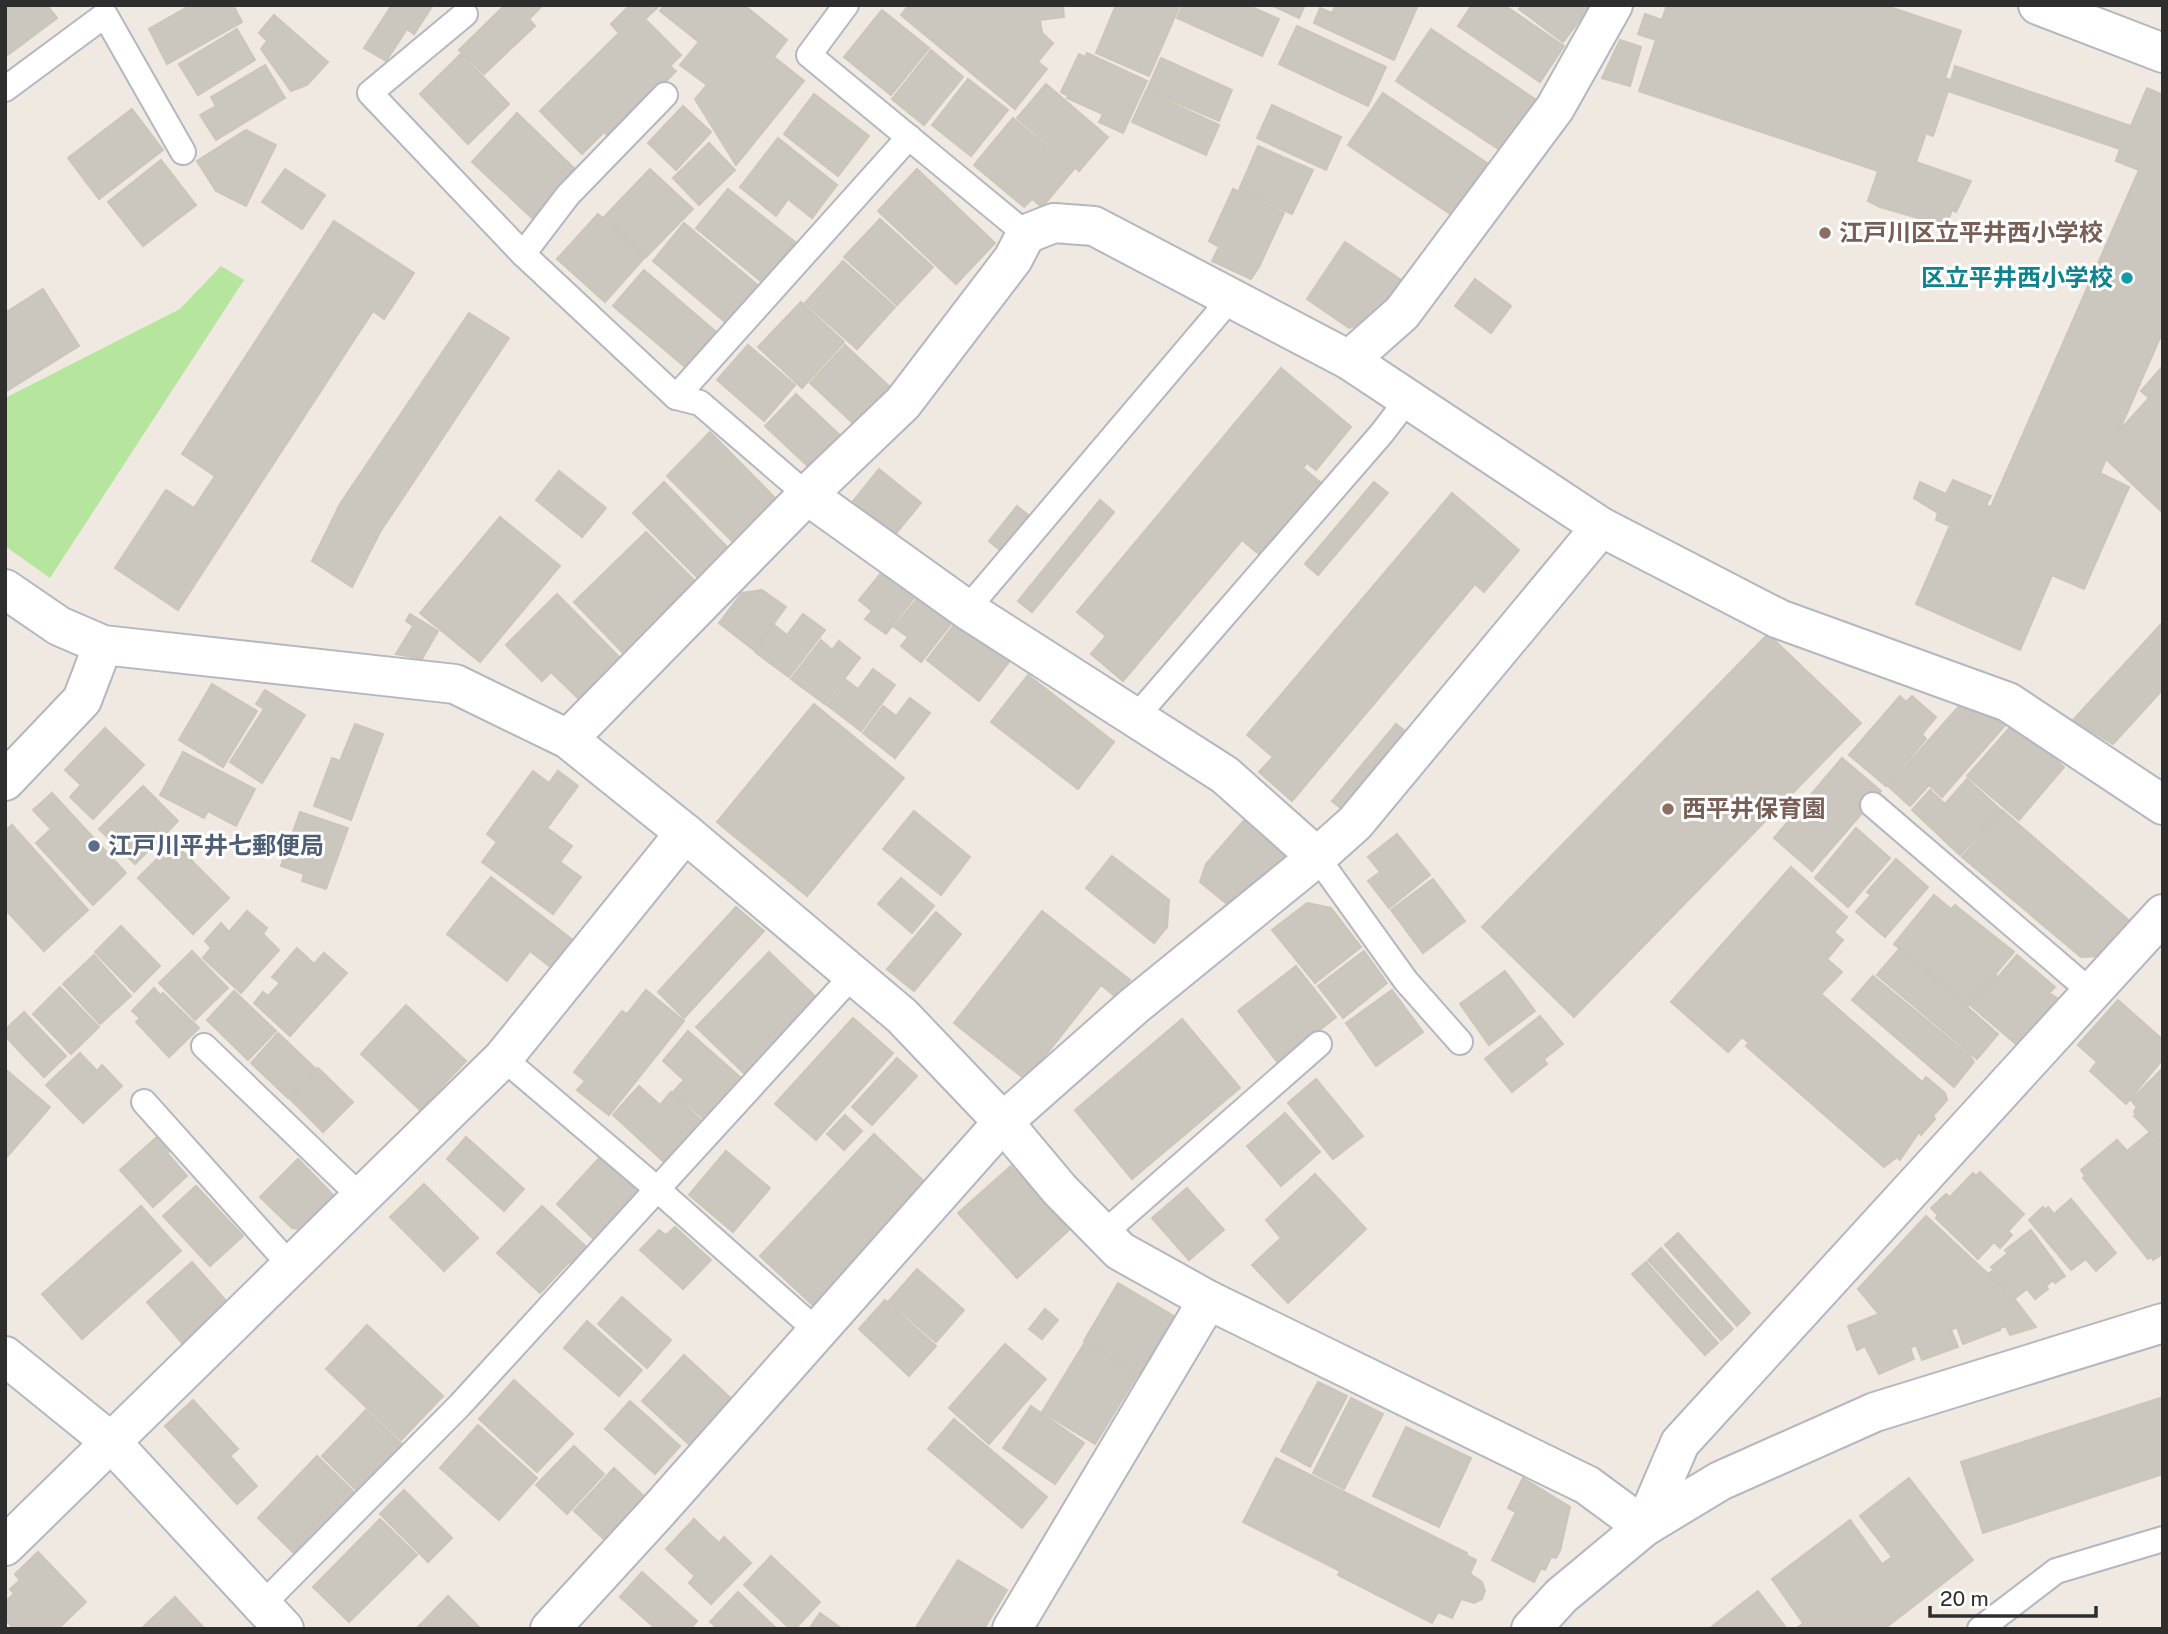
<svg xmlns="http://www.w3.org/2000/svg" width="2168" height="1634" font-family="'Public Sans','Noto Sans JP',sans-serif">
<rect width="100%" height="100%" fill="#efe9e1"/>
<!-- green -->
<polygon fill="#b6e59e" points="221,266 244,280 50,578 5,546 5,398 180,309"/>
<!-- building -->
<g fill="#cbc7bf" stroke="#cbc5ba" stroke-width="2">
<polygon points="5,5 47,5 57,18 5,57"/>
<polygon points="191,5 233,5 242,22 167,64 149,29"/>
<polygon points="392,5 433,5 414,34 407,29 386,61 364,48"/>
<polygon points="505,5 543,5 529,19 535,26 484,74 459,50"/>
<polygon points="630,5 658,7 645,19 681,55 670,66 676,71 610,138 604,132 582,154 540,111 619,33 611,24"/>
<polygon points="664,5 744,5 787,40 774,57 804,81 736,165 695,99 707,85 680,65 699,42 660,11"/>
<polygon points="909,5 1063,5 1064,17 1040,20 1042,33 1053,43 1038,62 1047,69 1015,109 901,15"/>
<polygon points="1116,5 1180,5 1149,76 1096,53"/>
<polygon points="1183,5 1247,5 1279,19 1262,56 1177,18"/>
<polygon points="1271,5 1305,5 1299,18"/>
<polygon points="1336,5 1418,5 1394,60 1314,23 1320,8 1332,13"/>
<polygon points="1472,5 1504,5 1564,46 1540,82 1458,26"/>
<polygon points="1522,5 1591,5 1563,42 1519,9"/>
<polygon points="1667,5 1884,5 1961,31 1945,78 1951,80 1955,66 2131,126 2147,88 2163,95 2163,331 2119,431 2149,398 2141,391 2163,366 2163,513 2106,459 2100,473 2129,487 2084,589 2052,575 2020,650 1916,604 1949,528 1957,531 1957,529 1936,520 1938,513 1914,498 1920,482 1946,494 1953,480 1991,496 1986,505 1991,507 2139,170 2116,161 2120,149 1948,91 1933,136 1926,133 1916,162 1971,181 1956,212 1952,210 1946,226 1880,207 1868,201 1878,171 1639,91 1656,40 1638,34 1645,14 1662,20"/>
<polygon points="882,10 929,48 891,95 844,57"/>
<polygon points="274,15 328,62 307,85 291,91 261,49 267,41 259,33"/>
<polygon points="1297,26 1386,67 1368,106 1279,64"/>
<polygon points="237,29 255,60 198,95 179,64"/>
<polygon points="1431,29 1535,99 1500,150 1396,81"/>
<polygon points="1620,40 1641,47 1630,86 1602,78"/>
<polygon points="931,50 963,77 924,125 892,99"/>
<polygon points="1087,53 1147,81 1123,133 1099,122 1103,114 1067,98 1068,96 1061,92 1079,54 1085,57"/>
<polygon points="461,54 509,104 468,144 420,94"/>
<polygon points="1161,58 1232,90 1219,121 1147,90"/>
<polygon points="265,65 285,98 216,140 200,115 216,106 211,97"/>
<polygon points="968,79 1008,110 971,156 932,125"/>
<polygon points="1046,84 1108,137 1079,171 1017,118"/>
<polygon points="1146,91 1219,125 1206,155 1132,122"/>
<polygon points="1383,93 1487,163 1452,215 1348,145"/>
<polygon points="814,94 869,136 838,176 784,134"/>
<polygon points="1272,105 1341,137 1326,170 1257,138"/>
<polygon points="683,106 711,132 676,170 648,143"/>
<polygon points="132,109 163,150 99,199 68,158"/>
<polygon points="517,113 577,171 532,218 472,162"/>
<polygon points="1013,118 1074,169 1042,207 1032,199 1024,207 974,165"/>
<polygon points="246,130 276,145 246,206 216,191 197,161"/>
<polygon points="778,138 837,185 812,218 788,199 776,216 740,187"/>
<polygon points="709,143 735,170 699,205 673,178"/>
<polygon points="1258,146 1313,170 1292,214 1239,190"/>
<polygon points="161,160 196,205 143,246 108,202"/>
<polygon points="285,169 325,195 302,229 262,202"/>
<polygon points="650,169 693,209 646,257 604,217"/>
<polygon points="917,169 995,243 956,284 878,211"/>
<polygon points="728,189 795,242 762,282 696,228"/>
<polygon points="1233,189 1284,213 1259,267 1251,279 1212,261 1219,247 1209,241"/>
<polygon points="598,214 645,257 605,302 557,259"/>
<polygon points="880,219 933,267 897,305 844,257"/>
<polygon points="334,221 414,273 384,319 373,311 178,610 115,568 166,490 194,508 215,476 182,454"/>
<polygon points="684,223 761,288 730,326 653,261"/>
<polygon points="1345,242 1407,284 1385,317 1349,328 1307,299"/>
<polygon points="843,261 895,307 857,349 805,303"/>
<polygon points="644,270 721,336 691,372 613,306"/>
<polygon points="1475,279 1511,306 1491,333 1455,306"/>
<polygon points="43,289 79,346 8,390 5,385 5,313"/>
<polygon points="801,302 844,342 802,388 758,347"/>
<polygon points="469,313 509,338 380,532 352,587 312,561 340,504"/>
<polygon points="748,345 795,385 764,421 717,380"/>
<polygon points="845,345 891,388 856,426 810,383"/>
<polygon points="1281,368 1351,427 1316,470 1307,463 1303,468 1326,487 1265,559 1242,540 1123,681 1091,654 1106,636 1077,612"/>
<polygon points="796,394 843,438 813,471 765,426"/>
<polygon points="710,432 778,501 735,544 667,476"/>
<polygon points="879,469 921,503 893,537 850,505"/>
<polygon points="559,471 606,508 582,537 536,500"/>
<polygon points="664,482 729,549 699,579 633,513"/>
<polygon points="1374,482 1388,493 1318,575 1305,564"/>
<polygon points="1452,493 1519,550 1484,592 1475,584 1292,801 1259,772 1273,757 1247,735"/>
<polygon points="1100,500 1114,512 1032,612 1018,601"/>
<polygon points="1017,506 1032,518 1004,553 989,541"/>
<polygon points="500,517 560,566 480,662 420,613"/>
<polygon points="646,532 701,587 628,658 574,602"/>
<polygon points="886,567 918,593 886,634 865,619 872,611 859,600"/>
<polygon points="762,590 786,607 754,650 719,623 742,593"/>
<polygon points="557,594 621,659 580,700 551,672 542,681 506,645"/>
<polygon points="921,594 954,620 921,662 901,646 908,637 894,627"/>
<polygon points="410,614 438,631 422,659 396,654 413,626 406,621"/>
<polygon points="803,614 825,630 789,677 755,652 774,625 787,635"/>
<polygon points="957,621 1009,662 979,701 927,660"/>
<polygon points="2163,622 2163,689 2113,744 2073,720"/>
<polygon points="1768,634 1861,723 1574,1017 1482,927"/>
<polygon points="821,640 832,650 839,641 860,658 825,704 791,679"/>
<polygon points="873,669 895,685 861,731 827,705 846,680 858,689"/>
<polygon points="1028,675 1114,742 1078,789 991,722"/>
<polygon points="212,684 257,711 223,767 179,740"/>
<polygon points="265,690 305,715 262,783 230,762 264,709 256,704"/>
<polygon points="1900,696 1906,702 1912,696 1936,717 1922,734 1926,739 1886,786 1849,755"/>
<polygon points="910,698 930,713 895,758 863,733 883,706 896,716"/>
<polygon points="814,704 904,778 807,896 717,822"/>
<polygon points="1961,704 2008,722 1942,797 1929,785 1910,806 1888,786"/>
<polygon points="355,724 383,734 351,820 314,806 332,758 340,761"/>
<polygon points="1396,724 1410,735 1347,813 1332,801"/>
<polygon points="2013,724 2064,767 2019,820 1967,776"/>
<polygon points="105,728 144,765 93,819 70,797 81,785 65,770"/>
<polygon points="183,752 255,789 236,826 208,811 204,818 160,795"/>
<polygon points="1842,758 1881,791 1812,871 1774,838"/>
<polygon points="533,771 549,783 558,771 578,786 547,828 572,846 560,862 581,877 553,914 482,862 497,842 487,834"/>
<polygon points="1967,779 2001,810 1960,855 1912,810 1930,790 1945,804"/>
<polygon points="143,786 178,821 135,864 99,829"/>
<polygon points="52,793 126,873 93,905 36,843 51,829 33,810"/>
<polygon points="2002,810 2132,923 2103,956 2081,957 1962,857"/>
<polygon points="914,811 970,857 941,895 883,849"/>
<polygon points="300,812 348,828 326,889 302,881 304,874 281,866"/>
<polygon points="1247,817 1292,855 1233,909 1200,882 1206,864"/>
<polygon points="12,825 88,910 44,951 5,909 5,831"/>
<polygon points="1856,828 1890,858 1848,907 1815,878"/>
<polygon points="1397,834 1430,875 1389,908 1368,881 1380,872 1368,857"/>
<polygon points="178,847 229,898 193,934 138,878 161,855 166,860"/>
<polygon points="1112,856 1169,900 1167,927 1154,943 1086,888"/>
<polygon points="1896,859 1928,887 1885,937 1856,912 1871,895 1867,892"/>
<polygon points="1791,867 1847,917 1834,932 1843,940 1827,959 1842,972 1821,994 1922,1082 1926,1077 1945,1093 1947,1100 1933,1116 1935,1119 1921,1135 1919,1132 1900,1160 1897,1157 1884,1167 1746,1046 1749,1043 1742,1037 1728,1052 1671,1002"/>
<polygon points="491,877 574,941 553,969 530,951 507,981 447,934"/>
<polygon points="901,878 934,906 912,933 878,904"/>
<polygon points="1433,879 1465,921 1423,953 1391,910"/>
<polygon points="1934,895 1951,909 1955,905 2014,952 1968,1006 1894,944"/>
<polygon points="1307,903 1331,908 1361,947 1315,983 1272,930"/>
<polygon points="736,907 764,931 684,1018 658,992"/>
<polygon points="247,911 267,928 263,934 279,950 241,993 203,958 211,948 205,941 221,923 229,932"/>
<polygon points="1042,911 1130,980 1116,997 1101,985 1026,1080 954,1023"/>
<polygon points="936,912 961,934 914,991 887,969"/>
<polygon points="121,926 160,966 134,992 95,952"/>
<polygon points="297,948 314,964 324,953 347,973 290,1036 254,1003 263,992 268,996 280,983 272,977"/>
<polygon points="1900,948 1998,1034 1977,1059 1877,975"/>
<polygon points="192,951 228,988 195,1020 159,983"/>
<polygon points="1364,951 1387,983 1343,1018 1318,986"/>
<polygon points="769,952 819,1000 746,1075 696,1027"/>
<polygon points="94,955 131,996 100,1024 63,984"/>
<polygon points="2017,955 2055,987 2049,993 2057,998 2054,1000 2057,1010 2017,1045 1970,1005 1995,975 1998,977"/>
<polygon points="1296,966 1336,1017 1278,1063 1238,1011"/>
<polygon points="1505,971 1535,1011 1489,1045 1460,1004"/>
<polygon points="1873,976 1970,1056 1974,1062 1954,1087 1852,1000"/>
<polygon points="60,987 99,1027 71,1054 33,1014"/>
<polygon points="154,988 160,995 163,993 199,1028 169,1057 136,1022 140,1018 132,1011"/>
<polygon points="646,990 684,1021 609,1115 577,1090 585,1081 574,1072 622,1011 627,1014"/>
<polygon points="1392,990 1423,1032 1376,1066 1346,1023"/>
<polygon points="234,991 276,1031 248,1060 207,1020"/>
<polygon points="2118,1000 2163,1040 2163,1059 2126,1104 2090,1071 2097,1062 2078,1045"/>
<polygon points="406,1005 466,1061 420,1110 361,1054"/>
<polygon points="24,1012 66,1056 44,1077 5,1036 5,1030"/>
<polygon points="1540,1016 1563,1044 1544,1059 1547,1064 1512,1092 1485,1059"/>
<polygon points="853,1018 893,1053 816,1140 775,1104"/>
<polygon points="1182,1019 1240,1088 1132,1179 1075,1110"/>
<polygon points="688,1031 740,1077 703,1118 673,1092 684,1080 663,1061"/>
<polygon points="278,1033 316,1069 288,1098 251,1063"/>
<polygon points="80,1053 97,1071 102,1065 122,1086 83,1123 46,1085"/>
<polygon points="897,1058 917,1076 872,1125 852,1107"/>
<polygon points="318,1068 353,1102 323,1132 289,1098"/>
<polygon points="2163,1068 2163,1145 2134,1116 2136,1115 2134,1112 2137,1107 2131,1100"/>
<polygon points="5,1069 50,1107 5,1159"/>
<polygon points="1316,1079 1363,1136 1333,1159 1288,1103"/>
<polygon points="639,1086 660,1105 671,1092 701,1120 663,1161 613,1115"/>
<polygon points="1285,1113 1320,1152 1281,1186 1247,1146"/>
<polygon points="845,1115 862,1131 844,1150 827,1134"/>
<polygon points="2149,1133 2163,1149 2163,1254 2153,1260 2152,1257 2148,1259 2083,1178 2085,1176 2081,1170 2117,1140 2127,1151"/>
<polygon points="874,1134 930,1187 817,1309 760,1256"/>
<polygon points="158,1136 171,1150 167,1153 187,1176 153,1207 120,1170"/>
<polygon points="466,1137 524,1189 504,1211 447,1159"/>
<polygon points="726,1151 770,1188 733,1232 689,1195"/>
<polygon points="603,1154 649,1196 602,1247 557,1204"/>
<polygon points="298,1159 332,1194 332,1205 307,1230 292,1228 260,1197"/>
<polygon points="1011,1166 1069,1230 1017,1278 958,1213"/>
<polygon points="1980,1172 2024,1214 2008,1231 2012,1235 2000,1248 1994,1242 1978,1259 1936,1218 1938,1215 1931,1208 1946,1194 1950,1197 1973,1173 1976,1176"/>
<polygon points="1315,1174 1366,1229 1288,1303 1252,1265 1281,1238 1266,1220"/>
<polygon points="424,1184 478,1238 444,1271 390,1217"/>
<polygon points="196,1186 243,1236 210,1266 163,1216"/>
<polygon points="1187,1188 1224,1230 1189,1260 1152,1218"/>
<polygon points="2071,1199 2116,1253 2096,1271 2086,1259 2071,1270 2029,1220 2043,1207 2046,1210 2048,1207 2054,1214"/>
<polygon points="141,1206 181,1251 82,1339 42,1294"/>
<polygon points="542,1206 594,1254 578,1271 569,1262 540,1293 497,1253"/>
<polygon points="1926,1216 2013,1297 2036,1327 2010,1335 2006,1326 2000,1328 2000,1330 1963,1344 1957,1327 1951,1330 1958,1347 1922,1360 1916,1345 1910,1348 1914,1359 1879,1374 1865,1346 1857,1350 1848,1326 1879,1314 1858,1289"/>
<polygon points="675,1227 711,1260 683,1289 640,1250 659,1230 666,1235"/>
<polygon points="2031,1230 2065,1276 2055,1283 2053,1280 2046,1286 2048,1289 2035,1299 2027,1289 2015,1298 2007,1288 2005,1289 1989,1273 1994,1270 1991,1267 2008,1253 2005,1250"/>
<polygon points="1678,1233 1750,1313 1737,1326 1665,1245"/>
<polygon points="1661,1248 1733,1329 1721,1340 1648,1260"/>
<polygon points="192,1262 227,1302 182,1343 147,1302"/>
<polygon points="1646,1262 1718,1343 1705,1355 1632,1274"/>
<polygon points="917,1269 964,1310 936,1342 889,1301"/>
<polygon points="1118,1283 1174,1316 1140,1374 1084,1341"/>
<polygon points="622,1297 671,1340 647,1368 598,1324"/>
<polygon points="885,1300 936,1346 909,1376 859,1329"/>
<polygon points="1045,1309 1058,1320 1042,1339 1029,1329"/>
<polygon points="587,1321 642,1370 619,1396 564,1348"/>
<polygon points="367,1325 443,1396 401,1440 326,1369"/>
<polygon points="1085,1342 1138,1374 1095,1444 1042,1412"/>
<polygon points="1005,1344 1046,1379 989,1444 949,1408"/>
<polygon points="684,1355 735,1402 693,1448 642,1401"/>
<polygon points="514,1380 573,1434 537,1472 479,1419"/>
<polygon points="1318,1382 1347,1396 1310,1467 1281,1451"/>
<polygon points="2163,1397 2163,1474 1983,1533 1961,1462"/>
<polygon points="1351,1398 1383,1414 1344,1489 1313,1473"/>
<polygon points="193,1400 238,1449 230,1456 257,1486 237,1504 165,1426"/>
<polygon points="630,1401 680,1446 655,1474 605,1429"/>
<polygon points="1031,1406 1084,1443 1055,1484 1003,1448"/>
<polygon points="366,1410 408,1450 362,1496 322,1456"/>
<polygon points="954,1419 1047,1497 1022,1528 928,1449"/>
<polygon points="478,1425 537,1478 499,1520 440,1468"/>
<polygon points="1406,1427 1471,1458 1439,1527 1373,1496"/>
<polygon points="574,1446 604,1474 567,1514 536,1485"/>
<polygon points="317,1456 358,1496 299,1558 258,1518"/>
<polygon points="1276,1458 1467,1553 1466,1555 1476,1560 1470,1574 1482,1582 1485,1591 1482,1599 1474,1603 1461,1599 1452,1618 1438,1612 1432,1623 1338,1575 1340,1571 1243,1522"/>
<polygon points="614,1468 647,1499 607,1542 574,1511"/>
<polygon points="1523,1478 1570,1507 1560,1551 1556,1558 1551,1557 1545,1570 1541,1568 1534,1582 1492,1560 1516,1512 1508,1508"/>
<polygon points="1909,1478 1973,1560 1884,1629 1796,1629 1803,1623 1772,1579 1850,1520 1882,1564 1892,1557 1860,1516"/>
<polygon points="404,1490 452,1538 428,1562 380,1514"/>
<polygon points="380,1519 417,1555 349,1622 313,1587"/>
<polygon points="694,1519 719,1543 724,1537 751,1563 711,1604 689,1583 695,1576 666,1549"/>
<polygon points="38,1552 86,1602 58,1629 14,1629 5,1619 5,1602 14,1594 10,1589 20,1580 15,1574"/>
<polygon points="771,1556 820,1602 795,1629 790,1629 744,1585"/>
<polygon points="958,1560 1007,1590 984,1629 915,1629"/>
<polygon points="642,1572 697,1621 690,1629 656,1629 620,1597"/>
<polygon points="1758,1591 1787,1629 1709,1629"/>
<polygon points="738,1592 777,1629 718,1629 710,1622"/>
<polygon points="448,1596 481,1629 416,1629"/>
<polygon points="175,1597 205,1629 141,1629"/>
<polygon points="820,1613 842,1629 809,1629"/>
</g>
<g fill="none" stroke-linecap="round" stroke-linejoin="round">
<defs>
<g id="service">
<polyline points="846,5 809,55 1026,234"/>
<polyline points="465,14 370,93 523,254 676,397 700,403 807,495"/>
<polyline points="5,89 105,15 183,152"/>
<polyline points="523,254 568,195 665,95"/>
<polyline points="676,397 909,137"/>
<polyline points="969,611 979,595 1231,298"/>
<polyline points="1135,718 1382,433 1408,399"/>
<polyline points="1873,805 2091,992"/>
<polyline points="1317,857 1406,981 1460,1042"/>
<polyline points="204,1046 361,1197"/>
<polyline points="503,1058 657,1189 817,1331"/>
<polyline points="144,1102 291,1266"/>
<polyline points="1103,1234 1319,1044"/>
<polyline points="262,1605 460,1405 853,975"/>
<polyline points="1980,1629 2056,1571 2163,1539"/>
</g>
<g id="minor">
<polyline points="2038,5 2163,53"/>
<polyline points="1349,360 1402,313 1555,108 1613,5"/>
<polyline points="807,495 969,611 1225,775 1317,857"/>
<polyline points="5,589 59,626 103,645 455,684 568,739 685,833 902,1016 1003,1122 1060,1190 1120,1251 1208,1300 1587,1485 1644,1527 1680,1443 2163,914"/>
<polyline points="568,739 807,495 903,403 1013,259 1026,234 1054,223 1094,226 1349,360 1601,527 1779,619 2008,702 2163,805"/>
<polyline points="5,781 82,700 103,645"/>
<polyline points="5,1546 503,1058 685,833"/>
<polyline points="550,1629 658,1511 1003,1122 1134,1006 1317,857 1355,823 1601,527"/>
<polyline points="1012,1629 1208,1300"/>
</g>
<g id="tertiary">
<polyline points="5,1356 111,1442 284,1629"/>
<polyline points="1531,1629 1561,1596 1644,1527 1720,1481 1875,1412 2163,1323"/>
</g>
</defs>
<!-- service casing -->
<use href="#service" stroke="#b4b7c1" stroke-width="28"/>
<!-- minor casing -->
<use href="#minor" stroke="#b4b7c1" stroke-width="42"/>
<!-- tertiary casing -->
<use href="#tertiary" stroke="#b4b7c1" stroke-width="42"/>
<!-- service -->
<use href="#service" stroke="#fff" stroke-width="24"/>
<!-- minor -->
<use href="#minor" stroke="#fff" stroke-width="38"/>
<!-- tertiary -->
<use href="#tertiary" stroke="#fff" stroke-width="38"/>
</g>
<!-- markers -->
<g fill="#8d6e63" stroke="#fff" stroke-width="2.5">
<circle cx="1825" cy="233" r="7"/>
<circle cx="1668" cy="809" r="7"/>
</g>
<circle fill="#0f9aa8" stroke="#fff" stroke-width="2.5" cx="2127" cy="278" r="7"/>
<circle fill="#5c6f8a" stroke="#fff" stroke-width="2.5" cx="94" cy="846" r="7"/>
<g text-anchor="middle" stroke-width="6" stroke-linejoin="round" paint-order="stroke">
<!-- education labels -->
<g font-size="24" font-weight="bold" fill="#785e54" stroke="#fff" text-anchor="start">
<text x="1839" y="241">江戸川区立平井西小学校</text>
<text x="1682" y="817">西平井保育園</text>
</g>
<!-- culture labels -->
<g font-size="24" font-weight="bold" fill="#0d838f" stroke="#fff" text-anchor="end">
<text x="2113" y="286">区立平井西小学校</text>
</g>
<!-- service labels -->
<g font-size="24" font-weight="bold" fill="#4e5e75" stroke="#fff" text-anchor="start">
<text x="108" y="854">江戸川平井七郵便局</text>
</g>
</g>
<!-- border -->
<rect width="2168" height="1634" fill="none" stroke="#2e2e2e" stroke-width="14"/>
<!-- scale -->
<path d="M1930 1606v10h166v-10" fill="none" stroke="#2e2e2e" stroke-width="3.5"/>
<text x="1940" y="1606" font-size="21" fill="#2e2e2e" stroke="#ffffff" stroke-width="5" paint-order="stroke">20 m</text>
</svg>
